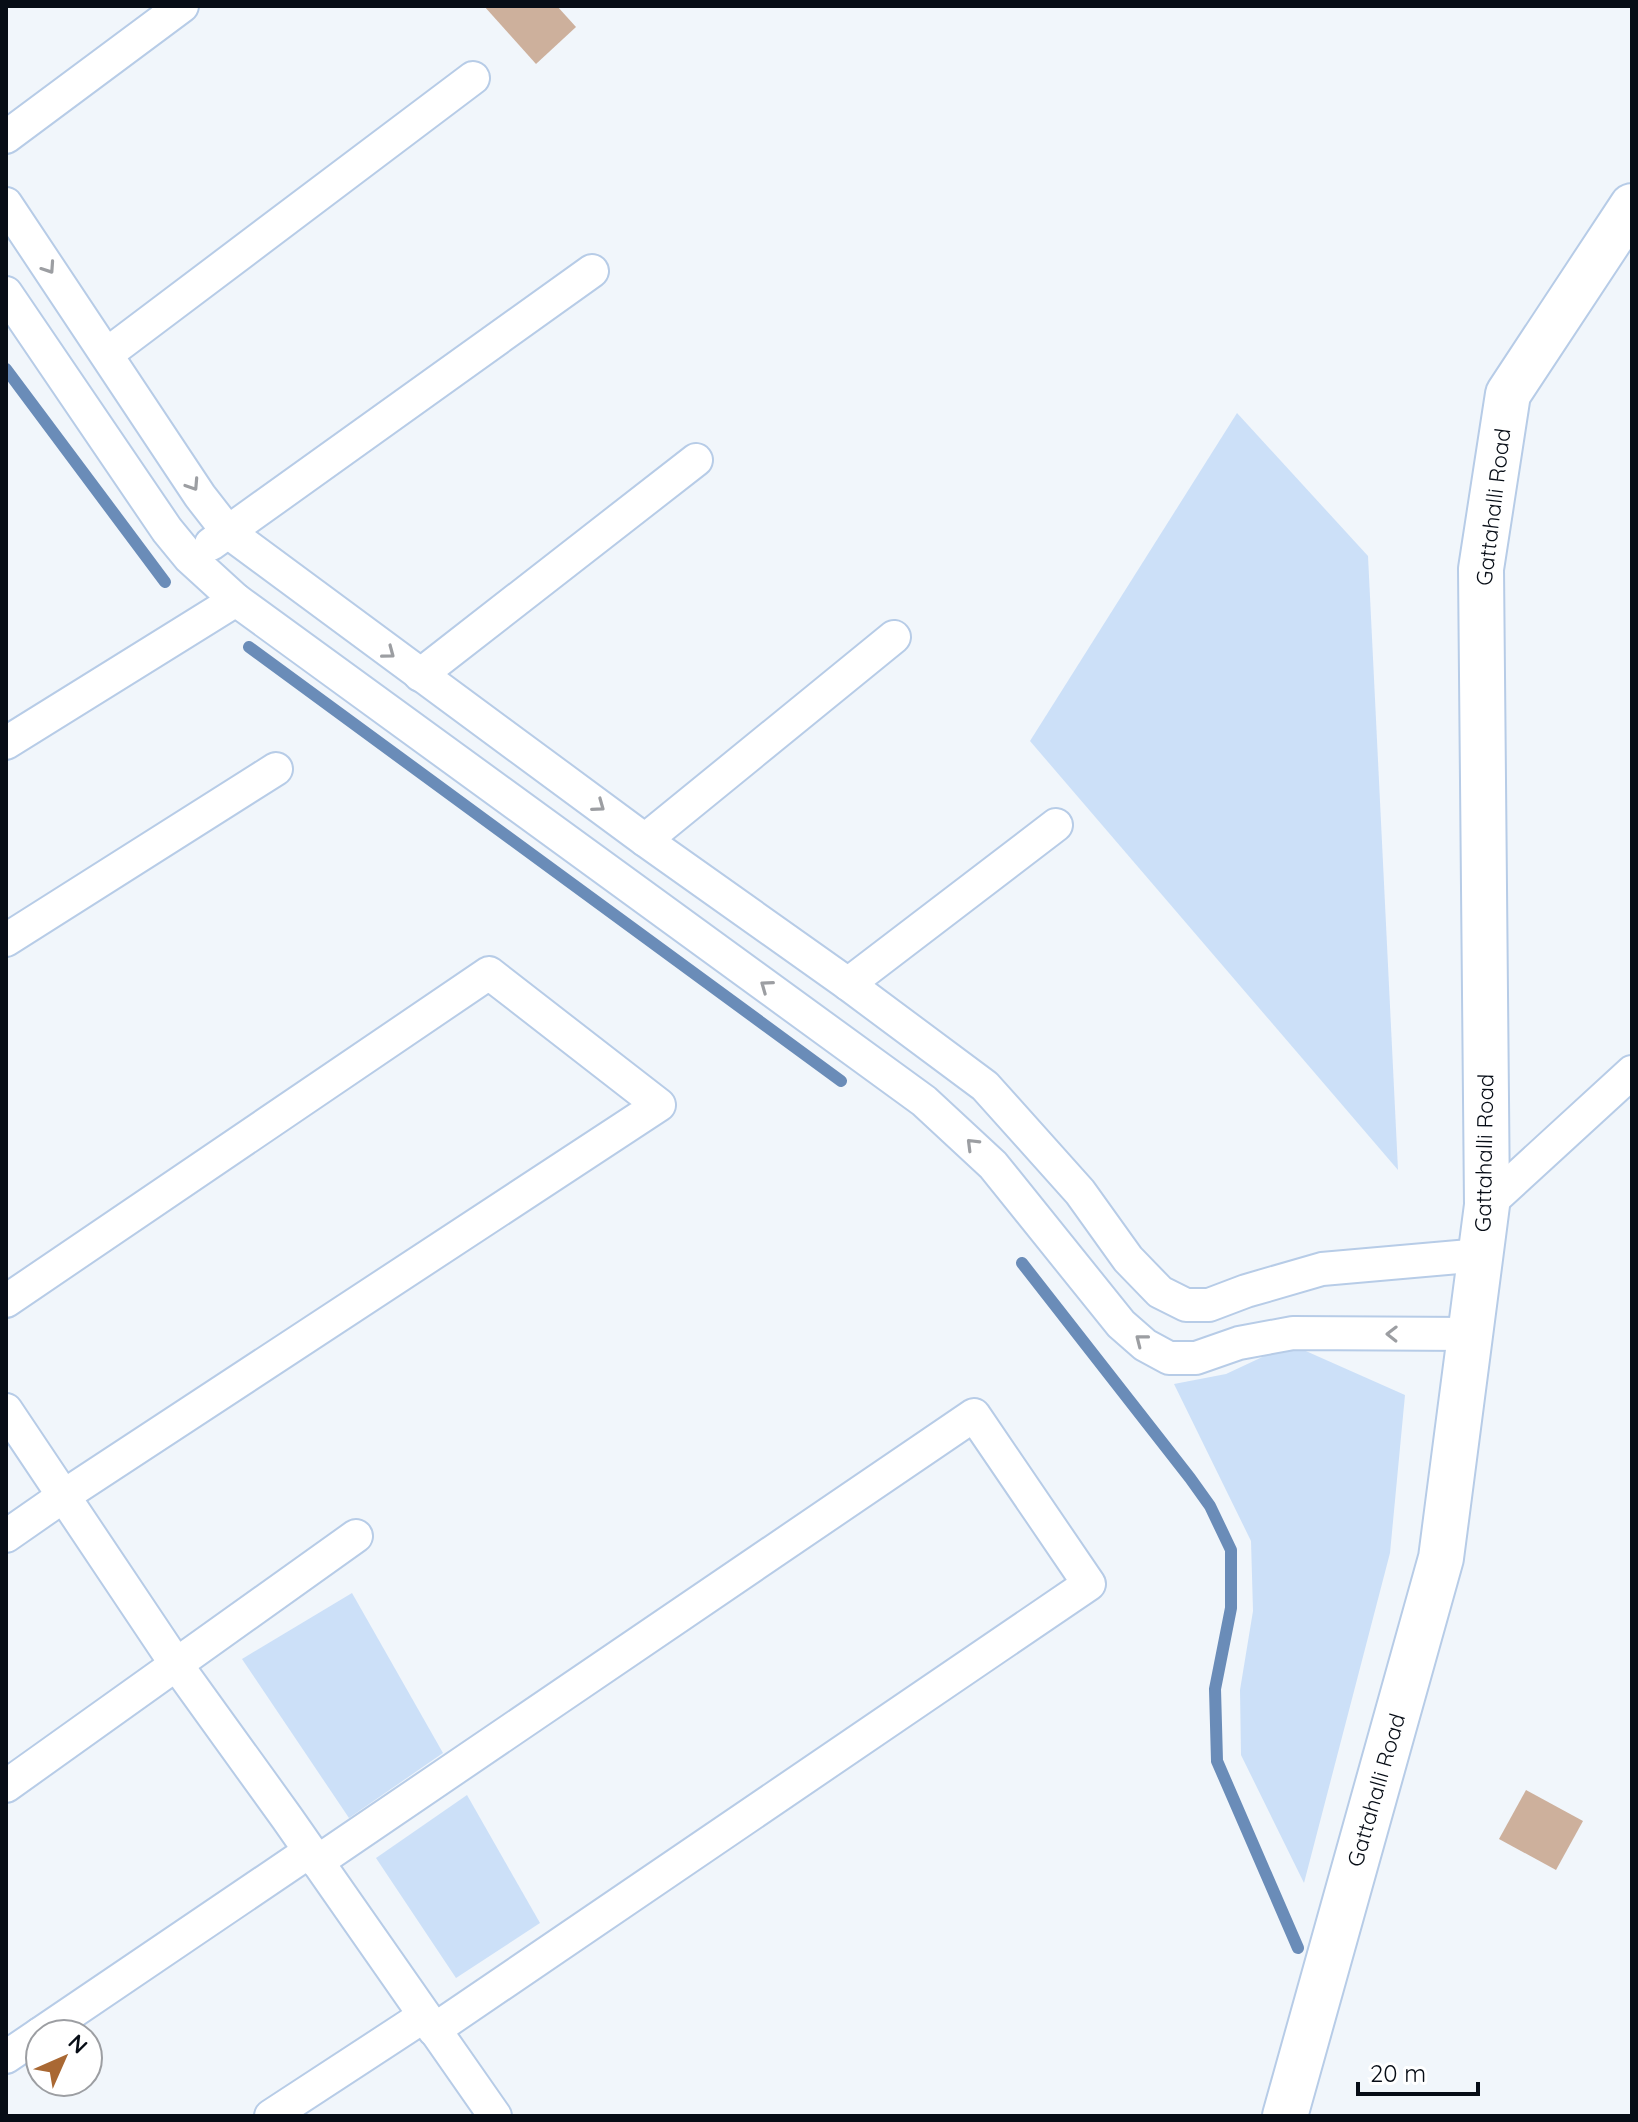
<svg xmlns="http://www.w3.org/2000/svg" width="1638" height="2122" font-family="Quicksand,sans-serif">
<rect width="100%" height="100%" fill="#f1f6fb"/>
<!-- green -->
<g fill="#cce0f8">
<polygon points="1237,413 1368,556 1398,1170 1030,741"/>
<polygon points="1290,1344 1405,1395 1390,1553 1304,1883 1241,1755 1240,1690 1253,1611 1251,1541 1174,1384 1226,1374"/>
<polygon points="352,1593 443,1753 349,1818 242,1659"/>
<polygon points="467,1795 540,1923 456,1978 376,1858"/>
</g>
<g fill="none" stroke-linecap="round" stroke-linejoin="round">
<!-- stream -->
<g stroke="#6a8cb8" stroke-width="12">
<polyline points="6,369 165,582"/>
<polyline points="249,647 841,1081"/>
<polyline points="1022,1263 1190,1478 1210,1506 1231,1550 1231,1608 1215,1689 1217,1761 1298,1948"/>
</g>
</g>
<!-- building -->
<g fill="#cdb09c">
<polygon points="484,6 557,6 576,27 536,64"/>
<polygon points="1526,1790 1583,1821 1556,1870 1499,1839"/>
</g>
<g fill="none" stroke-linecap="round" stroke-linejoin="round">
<defs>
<g id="minor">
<polyline points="6,137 182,6"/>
<polyline points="6,204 200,496 228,532 645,840 848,984 985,1086 1080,1192 1128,1259 1160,1292 1186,1305 1209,1305 1246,1291 1322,1269 1481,1255"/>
<polyline points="6,293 167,530 190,558 236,600 924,1101 993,1165 1121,1324 1145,1345 1169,1358 1196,1358 1239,1343 1293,1333 1470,1334"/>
<polyline points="107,354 473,78"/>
<polyline points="211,544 592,271"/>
<polyline points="420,675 696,460"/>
<polyline points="6,743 236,600"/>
<polyline points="645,840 894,637"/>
<polyline points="6,940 276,769"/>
<polyline points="848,984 1056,825"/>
<polyline points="1487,1205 1632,1072"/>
<polyline points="6,1301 489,973 659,1105 65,1495 6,1536"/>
<polyline points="6,1410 176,1664 287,1818 495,2116"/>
<polyline points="6,1786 356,1536"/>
<polyline points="317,1862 974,1415 1089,1584 434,2030"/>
<polyline points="40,2034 310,1851"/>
<polyline points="6,2057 40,2034"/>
<polyline points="271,2116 424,2016"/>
</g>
<polyline id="secondary" points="1285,2116 1441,1558 1487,1205 1481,569 1508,394 1632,206"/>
</defs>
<!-- minor casing -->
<use href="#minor" stroke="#b7cce7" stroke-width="36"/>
<!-- secondary casing -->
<use href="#secondary" stroke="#b7cce7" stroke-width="48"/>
<!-- minor -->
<use href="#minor" stroke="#fff" stroke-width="32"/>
<!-- secondary -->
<use href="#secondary" stroke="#fff" stroke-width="44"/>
</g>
<!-- one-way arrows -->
<defs><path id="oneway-chevron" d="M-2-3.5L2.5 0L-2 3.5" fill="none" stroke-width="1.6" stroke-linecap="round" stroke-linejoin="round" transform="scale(2)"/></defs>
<g stroke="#9c9ea2">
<use href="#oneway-chevron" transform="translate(49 268) rotate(56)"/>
<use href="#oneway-chevron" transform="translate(193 485) rotate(57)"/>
<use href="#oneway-chevron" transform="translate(389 653) rotate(37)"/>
<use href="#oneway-chevron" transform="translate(599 806) rotate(36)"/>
<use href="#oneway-chevron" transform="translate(766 986) rotate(-144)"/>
<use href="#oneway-chevron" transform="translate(972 1144) rotate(-135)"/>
<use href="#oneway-chevron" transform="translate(1392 1334) rotate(-179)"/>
<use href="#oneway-chevron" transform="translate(1141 1340) rotate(-142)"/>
</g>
<g text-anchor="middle" stroke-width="8" stroke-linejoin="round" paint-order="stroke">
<!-- street labels -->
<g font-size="22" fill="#070d16" stroke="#fff">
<text transform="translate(1493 507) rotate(-83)" y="8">Gattahalli Road</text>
<text transform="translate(1484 1153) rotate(-89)" y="8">Gattahalli Road</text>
<text transform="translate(1376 1790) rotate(-74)" y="8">Gattahalli Road</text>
</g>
</g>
<!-- border -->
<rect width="1638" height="2122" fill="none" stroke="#070d16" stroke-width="16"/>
<!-- north arrow -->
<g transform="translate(64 2058) rotate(45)"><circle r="38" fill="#ffffff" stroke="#9c9ea2" stroke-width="2"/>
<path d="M0-6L14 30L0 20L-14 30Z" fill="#a96833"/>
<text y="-12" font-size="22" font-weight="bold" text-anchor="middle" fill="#070d16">N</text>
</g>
<!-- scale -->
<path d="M1358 2082v12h120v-12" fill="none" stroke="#070d16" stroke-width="4"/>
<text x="1370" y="2082" font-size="24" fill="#070d16" stroke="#ffffff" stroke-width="6" paint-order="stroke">20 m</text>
</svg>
